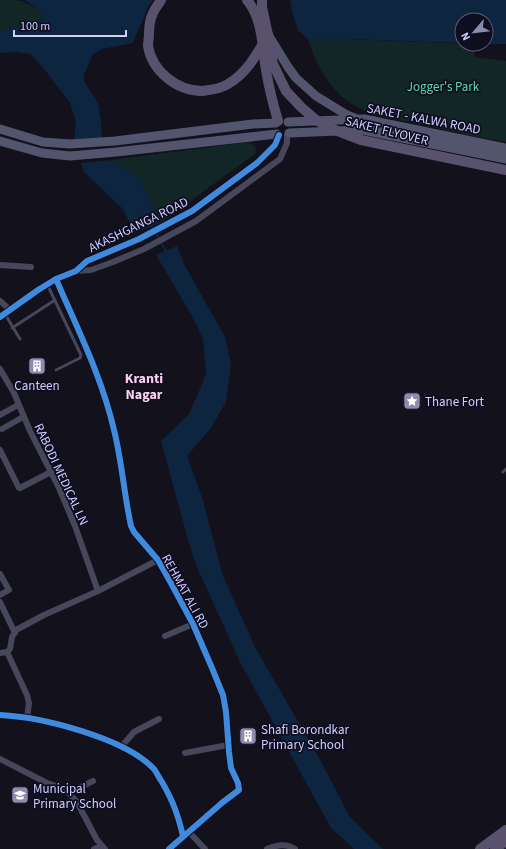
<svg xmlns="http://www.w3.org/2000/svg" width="506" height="849" font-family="'Source Sans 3',sans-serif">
<rect width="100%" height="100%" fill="#12111c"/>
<!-- green -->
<g fill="#112625">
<path d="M0,0C25,0 24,0 42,15L40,22L0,31Z"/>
<path d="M308,39H349L474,44V57L506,61V142C480,138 454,132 428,126C410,122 382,118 365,111C333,96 318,71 308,39Z"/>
<polygon points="248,142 255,146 256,151 255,154 160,223 141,181 130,172 111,160"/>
</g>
<!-- water -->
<g fill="#0e253f">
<polygon points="24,0 153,0 148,7 133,43 102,49 93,54 84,75 84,81 98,103 101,121 102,138 74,139 76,122 70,103 41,65 30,54 18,52 0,53 0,31 40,22 42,15 28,2"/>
<polygon points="290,0 506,0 506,44 486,44 486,20 462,20 462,43 349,39 308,39 298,30 293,15"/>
<polygon points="111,160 136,176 141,181 160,223 135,233 123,209 84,172 81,163"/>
<polygon points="177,246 184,264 225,337 231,364 226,402 211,428 187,456 202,497 223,576 255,647 318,756 350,817 383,849 354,849 331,828 241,664 196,565 188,540 161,441 189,414 203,382 206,372 203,339 192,316 156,255"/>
</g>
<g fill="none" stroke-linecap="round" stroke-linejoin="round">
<!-- stream -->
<polyline stroke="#0e253f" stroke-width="2" points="151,225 167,253"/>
<!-- service -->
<g stroke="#47475c" stroke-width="3">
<polyline points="47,284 81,355 80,358 56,370"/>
<polyline points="5,314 20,339"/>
<polyline points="12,328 55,300"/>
<polyline points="503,472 506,469"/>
</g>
<!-- minor -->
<g stroke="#47475c" stroke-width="6">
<polyline points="0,265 31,267"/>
<polyline points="76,271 91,270 113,262 144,249 196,221 280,159 287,143 287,135"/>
<path d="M56,279C77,328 102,377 114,430C122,462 124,494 131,526L134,532L158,560L172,585L193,624L212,668L223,695L226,712L229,752L231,768L238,783L239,790L223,802L169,849"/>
<polyline points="0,301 10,310"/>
<polyline points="0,317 38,290 56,279 76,271 87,261 139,239 192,211 257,163 275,145 279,135"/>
<polyline points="0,369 14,393 30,431 59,488 75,526 98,591"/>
<polyline points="0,415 18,405"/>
<polyline points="2,429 23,417"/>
<polyline points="0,450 19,488 20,488 51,472"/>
<polyline points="0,574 9,590 0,595"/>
<polyline points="0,602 15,633"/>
<polyline points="165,636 193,624"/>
<polyline points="7,652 27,695 29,703 27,718"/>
<polyline points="0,653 7,652 10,649 12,637 16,630 44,615 98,591 158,560"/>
<path d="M0,715C42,717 125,738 154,769C157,773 159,778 162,782C173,801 178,815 183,836"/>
<polyline points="121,747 134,732 159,719"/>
<polyline points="185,753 228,745"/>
<polyline points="0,759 47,783 65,789 77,802 97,840 105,849"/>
<polyline points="77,789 93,781"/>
<polyline points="189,832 205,849"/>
<polyline points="94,849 102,846"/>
<path d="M267,849C277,845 286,843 295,849"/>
</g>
<!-- secondary -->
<g stroke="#53556f" stroke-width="9">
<polyline points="288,122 364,119 506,148"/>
<polyline points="0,129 43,142 70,144 115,141 253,124 276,123"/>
<polyline points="289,133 363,130 506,159"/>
<polyline points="0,141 42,153 70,156 116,152 277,134"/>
</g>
<!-- primary -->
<g stroke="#59526e" stroke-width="10">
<path d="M247,0C263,19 262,46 266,70C269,88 273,104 278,121"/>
<polyline points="262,0 262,7 268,35"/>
<polyline points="480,849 506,830"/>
<polyline points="495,849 506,841"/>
</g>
<!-- secondary-bridge -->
<polyline stroke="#53556f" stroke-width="9" points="269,36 288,67 296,78 316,96 347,115 371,125 506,153"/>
<!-- primary-bridge -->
<g stroke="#59526e" stroke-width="10">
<path d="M161,0C159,4 155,8 153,13C150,19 149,27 149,34C149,38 148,42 148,46C152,71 177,91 202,91C210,90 221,89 228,84C247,73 257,54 268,35"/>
<polyline points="268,35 273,64 286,91 301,107 316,120 330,128 361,140 506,170"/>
</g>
<defs>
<g id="cycleway">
<path d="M56,279C77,328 102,377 114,430C122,462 124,494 131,526L134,532L158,560L172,585L193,624L212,668L223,695L226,712L229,752L231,768L238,783L239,790L223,802L169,849"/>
<polyline points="0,317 38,290 56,279 76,271 87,261 139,239 192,211 257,163 275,145 279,135"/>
<path d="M0,715C42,717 125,738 154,769C157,773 159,778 162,782C173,801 178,815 183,836"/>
</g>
</defs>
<!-- cycleway casing -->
<use href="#cycleway" stroke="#0f0d20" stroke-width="8"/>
<!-- cycleway -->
<use href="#cycleway" stroke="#408adc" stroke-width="6"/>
</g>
<!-- icons -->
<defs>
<symbol id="building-square" viewBox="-11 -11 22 22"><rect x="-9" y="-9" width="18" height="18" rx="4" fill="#8d8cae" stroke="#0f0d20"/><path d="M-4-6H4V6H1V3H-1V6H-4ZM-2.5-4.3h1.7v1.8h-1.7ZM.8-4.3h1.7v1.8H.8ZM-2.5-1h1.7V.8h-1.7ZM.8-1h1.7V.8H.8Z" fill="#fff"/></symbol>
<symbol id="sight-square" viewBox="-11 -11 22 22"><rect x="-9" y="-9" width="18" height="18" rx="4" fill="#8d8cae" stroke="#0f0d20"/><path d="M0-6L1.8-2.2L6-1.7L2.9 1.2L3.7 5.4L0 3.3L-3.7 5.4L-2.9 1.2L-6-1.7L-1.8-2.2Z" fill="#fff"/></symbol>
<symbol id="school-square" viewBox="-11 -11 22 22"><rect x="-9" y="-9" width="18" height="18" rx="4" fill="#8d8cae" stroke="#0f0d20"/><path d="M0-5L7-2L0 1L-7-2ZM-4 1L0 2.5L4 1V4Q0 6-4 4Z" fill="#fff"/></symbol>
</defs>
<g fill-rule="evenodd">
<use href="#building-square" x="27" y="356" width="20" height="20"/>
<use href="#sight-square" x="402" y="391" width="20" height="20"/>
<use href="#building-square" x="238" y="726" width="20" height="20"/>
<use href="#school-square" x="10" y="785" width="20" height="20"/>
</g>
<g text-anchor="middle" stroke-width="3.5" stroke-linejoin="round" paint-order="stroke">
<!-- park labels -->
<g font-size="13" fill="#5ddaae" stroke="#0f0d20">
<text x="443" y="91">Jogger's Park</text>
</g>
<!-- street labels -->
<g font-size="13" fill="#cfcefd" stroke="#0f0d20">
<text transform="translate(424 118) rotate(11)" y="5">SAKET - KALWA ROAD</text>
<text transform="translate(387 130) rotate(14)" y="5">SAKET FLYOVER</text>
<text transform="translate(138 224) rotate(-26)" y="5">AKASHGANGA ROAD</text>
<text transform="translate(62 474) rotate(65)" y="5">RABODI MEDICAL LN</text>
<text transform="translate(186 591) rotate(61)" y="5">REHMAT ALI RD</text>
</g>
<!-- poi labels -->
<g font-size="13" fill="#cfcefd" stroke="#0f0d20" text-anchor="start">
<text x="37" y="390" text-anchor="middle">Canteen</text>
<text x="425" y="406">Thane Fort</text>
<text x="261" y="734">Shafi Borondkar<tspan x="261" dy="15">Primary School</tspan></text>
<text x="33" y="793">Municipal<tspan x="33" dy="15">Primary School</tspan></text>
</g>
<!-- neighbourhood labels -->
<g font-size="14" font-weight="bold" fill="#fdd0f1" stroke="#0f0d20">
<text x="144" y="383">Kranti<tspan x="144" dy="16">Nagar</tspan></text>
</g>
</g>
<!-- north arrow -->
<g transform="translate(474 32) rotate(242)"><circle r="19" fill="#0f0d20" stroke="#5c5a78"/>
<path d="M0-3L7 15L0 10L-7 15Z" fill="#8d8cae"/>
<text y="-6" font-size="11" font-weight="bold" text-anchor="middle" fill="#cfcefd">N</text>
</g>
<!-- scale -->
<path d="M14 30v6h112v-6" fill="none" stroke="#cfcefd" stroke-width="2"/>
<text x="20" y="30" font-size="12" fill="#cfcefd" stroke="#0f0d20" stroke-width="3" paint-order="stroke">100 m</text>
</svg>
